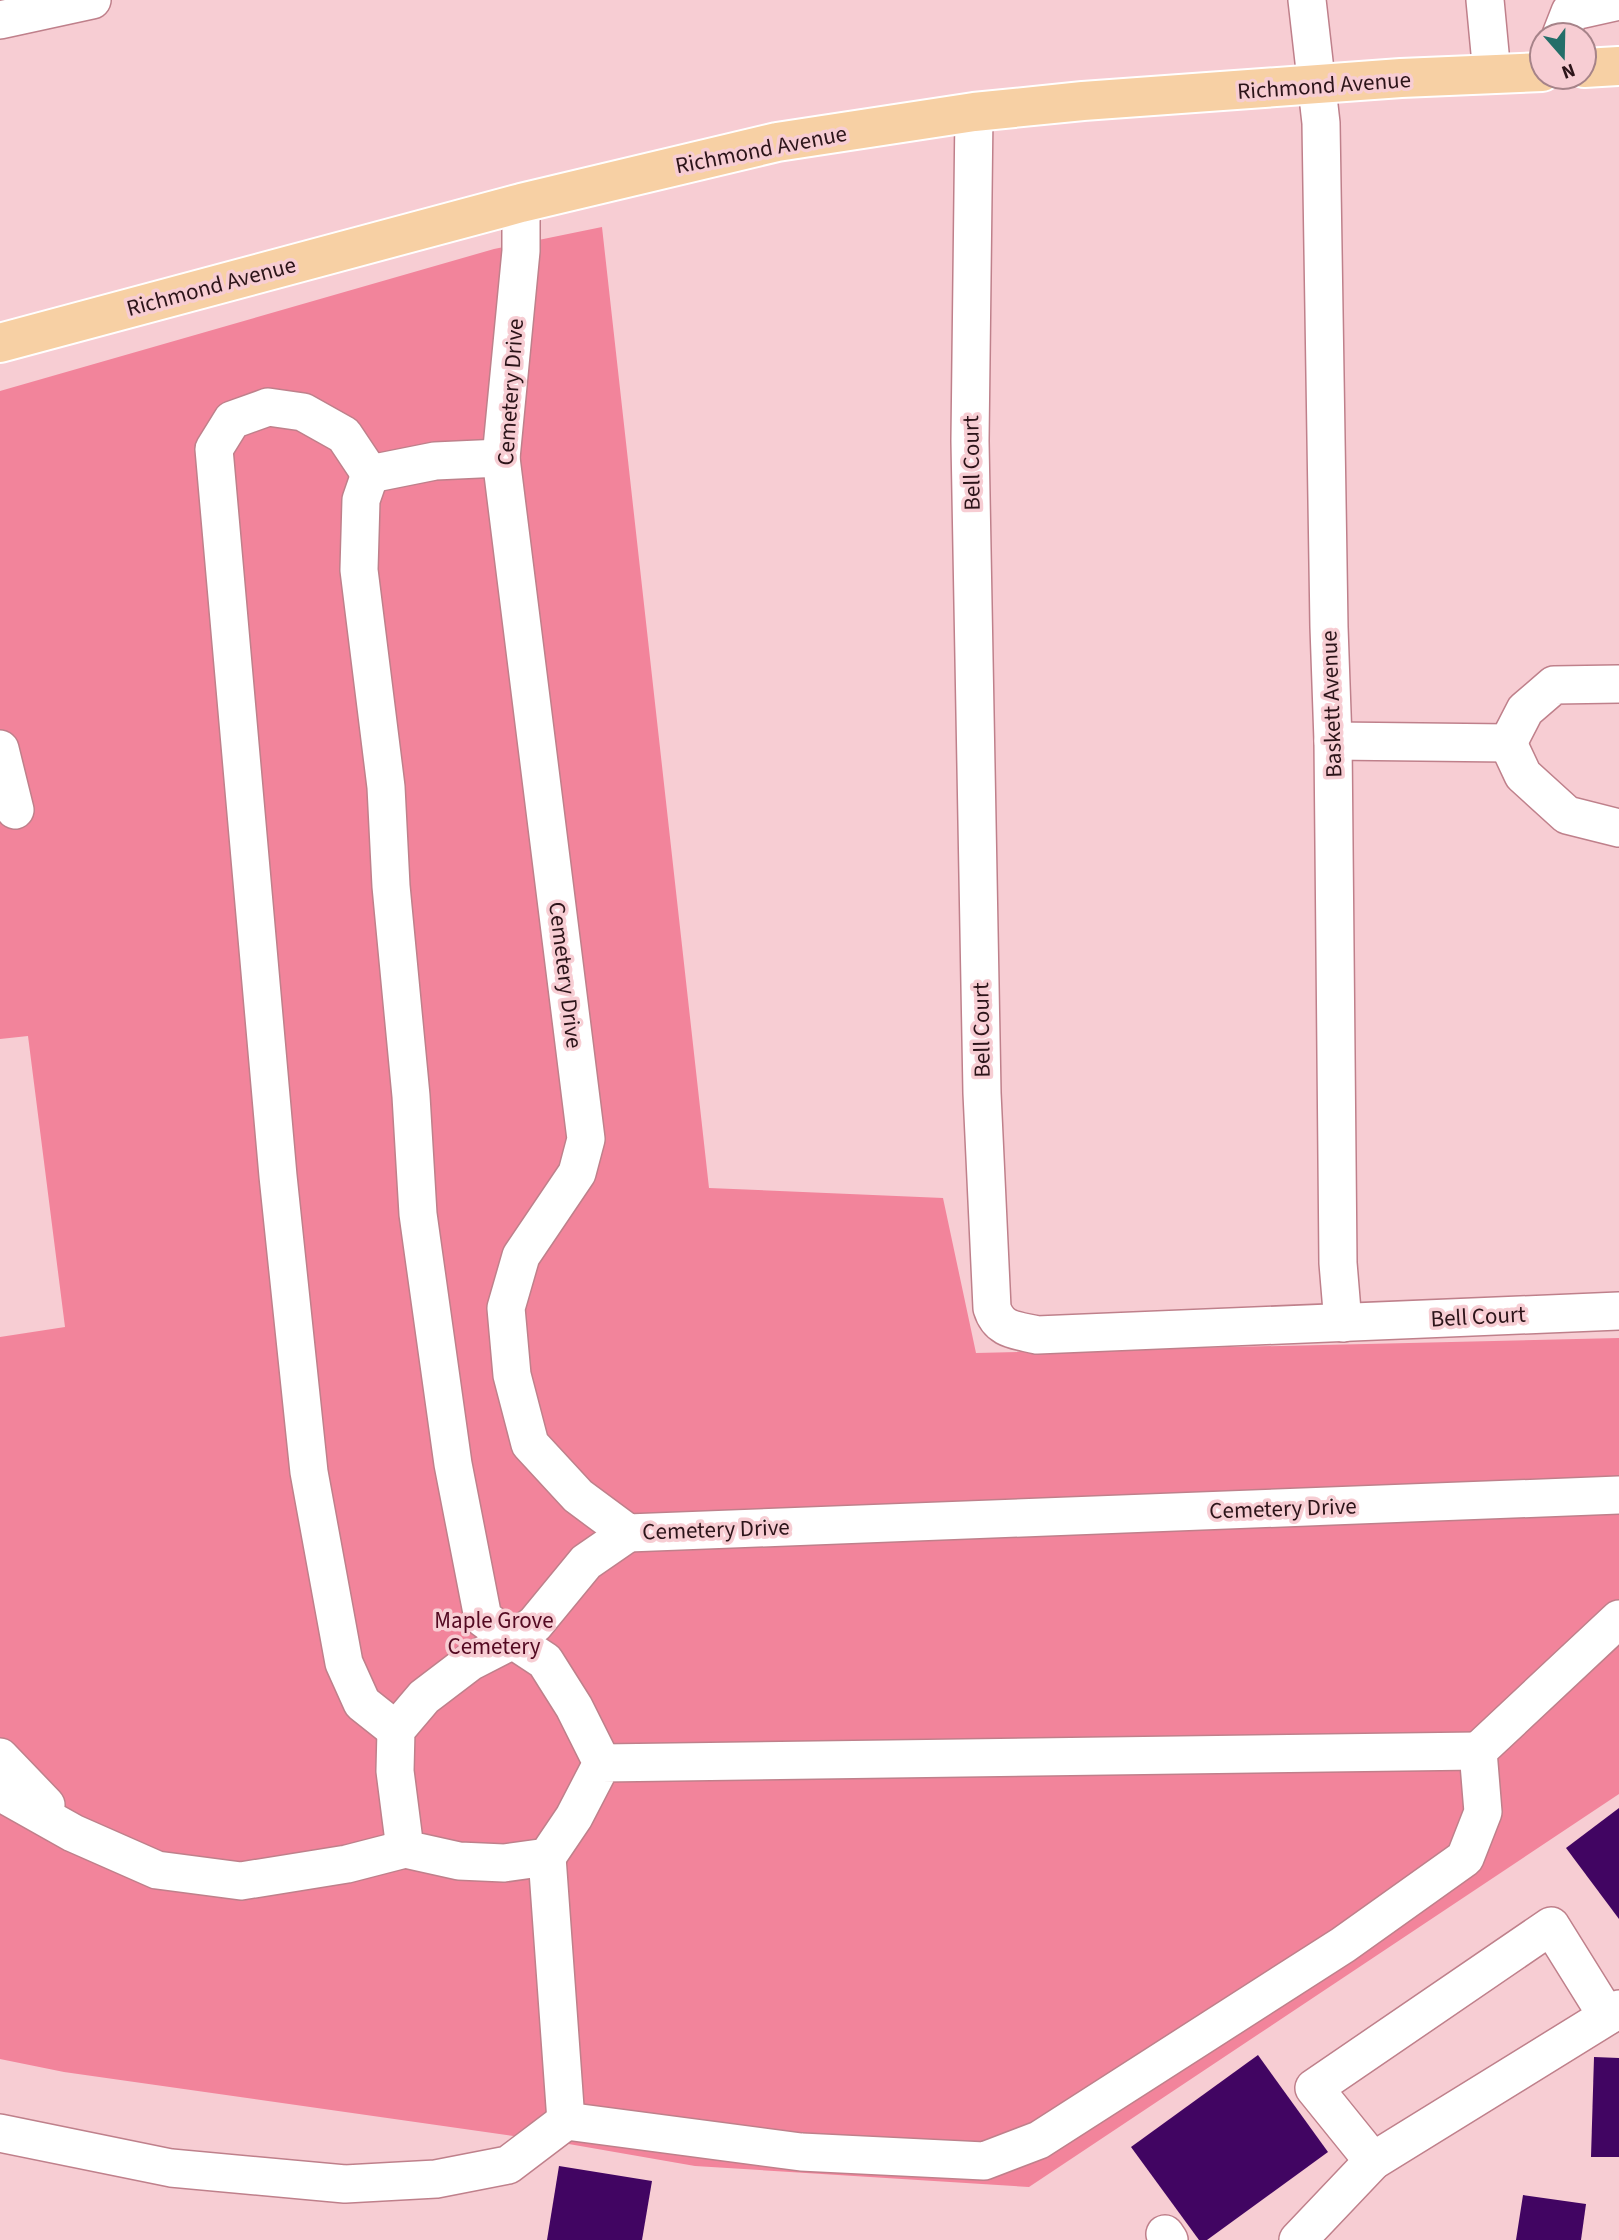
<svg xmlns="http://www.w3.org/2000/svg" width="1619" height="2240" font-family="'Source Sans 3',sans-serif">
<rect width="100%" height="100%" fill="#f7cdd3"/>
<!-- green -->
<polygon fill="#f2849b" points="602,227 709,1188 943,1198 976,1353 1619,1338 1619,1794 1029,2187 695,2166 563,2143 64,2072 0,2059 0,1337 65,1327 28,1036 0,1039 0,391 494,249"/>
<!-- building -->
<g fill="#410562">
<polygon points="1619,1808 1619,1919 1566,1848"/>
<polygon points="1258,2055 1328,2152 1207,2240 1199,2240 1131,2147"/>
<polygon points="1594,2057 1619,2058 1619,2157 1591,2157"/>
<polygon points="559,2166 652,2181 642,2240 547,2240"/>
<polygon points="1523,2195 1586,2204 1581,2240 1516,2240"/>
</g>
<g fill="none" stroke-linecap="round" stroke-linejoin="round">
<defs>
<g id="minor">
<polyline points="1307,0 1321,123 1329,627 1333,741 1338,1263 1343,1323"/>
<polyline points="1485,0 1492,74"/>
<polyline points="0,20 92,0"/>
<polyline points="1561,35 1570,12 1619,1"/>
<path d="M974,112L970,441L982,1093L992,1308C999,1331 1017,1330 1037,1335L1619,1311"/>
<polyline points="521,203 521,251 501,458 586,1139 577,1173 521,1256 506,1308 512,1375 530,1444 578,1496 628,1533 1619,1495"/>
<polyline points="370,474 361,500 359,570 386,787 391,886 411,1096 418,1214 453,1464 483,1618 513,1640 535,1624 586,1562 628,1533"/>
<polyline points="1333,741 1508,743 1525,710 1554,685 1619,684"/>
<polyline points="1508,743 1523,775 1567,815 1619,828"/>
<polyline points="0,749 15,810"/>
<polyline points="396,1730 362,1703 344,1663 309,1472 278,1176 214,449 232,420 268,407 303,412 344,435 370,474 435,461 501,458"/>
<polyline points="0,1757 46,1805"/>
<polyline points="602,1763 574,1707 545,1661 513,1640 470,1662 424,1697 396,1730 395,1771 405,1849 459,1861 504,1863 547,1857 574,1817 602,1763 1478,1751"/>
<polyline points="0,1792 73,1833 157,1870 241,1881 347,1864 405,1849"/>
<polyline points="547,1857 566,2121 801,2152 984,2161 1039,2140 1343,1945 1465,1858 1483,1812 1478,1751 1619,1619"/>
<polyline points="0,2133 171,2168 345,2184 436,2179 508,2165 566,2121"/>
<polyline points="1373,2161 1314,2088 1551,1926 1607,2016"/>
<polyline points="1165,2234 1169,2240"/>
<polyline points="1298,2240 1373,2161 1619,2009"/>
</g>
<g id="major">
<polyline points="1584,68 1619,66"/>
<polyline points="0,343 521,203 777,142 974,112 1083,101 1401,78 1542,72"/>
</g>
</defs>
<!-- minor casing -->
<use href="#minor" stroke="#bf808b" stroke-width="40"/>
<!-- major casing -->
<use href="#major" stroke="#fff" stroke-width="42"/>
<!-- minor -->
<use href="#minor" stroke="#fff" stroke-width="37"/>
<!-- major -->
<use href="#major" stroke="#f7d0a4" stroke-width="38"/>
</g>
<g text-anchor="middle" stroke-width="7" stroke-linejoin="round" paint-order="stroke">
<!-- street labels -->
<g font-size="23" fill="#2c1419" stroke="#f7cdd3">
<text transform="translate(1324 85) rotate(-4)" y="8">Richmond Avenue</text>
<text transform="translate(761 149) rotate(-11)" y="8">Richmond Avenue</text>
<text transform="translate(211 286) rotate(-15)" y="8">Richmond Avenue</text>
<text transform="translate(510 392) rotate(-86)" y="8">Cemetery Drive</text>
<text transform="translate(971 463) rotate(-91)" y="8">Bell Court</text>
<text transform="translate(1331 704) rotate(-92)" y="8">Baskett Avenue</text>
<text transform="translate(566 975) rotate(83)" y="8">Cemetery Drive</text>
<text transform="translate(981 1030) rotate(-91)" y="8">Bell Court</text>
<text transform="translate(1478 1316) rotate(-3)" y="8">Bell Court</text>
<text transform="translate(1283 1508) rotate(-2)" y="8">Cemetery Drive</text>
<text transform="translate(716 1529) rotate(-2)" y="8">Cemetery Drive</text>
</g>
<!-- park labels -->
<g font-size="23" fill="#530921" stroke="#f7cdd3">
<text x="494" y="1628">Maple Grove<tspan x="494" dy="26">Cemetery</tspan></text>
</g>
</g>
<!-- north arrow -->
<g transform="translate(1563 56) rotate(160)"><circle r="33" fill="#f7cdd3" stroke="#a68389" stroke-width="2"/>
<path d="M0-5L12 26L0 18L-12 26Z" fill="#246e69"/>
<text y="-10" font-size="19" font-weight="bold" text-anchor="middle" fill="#2c1419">N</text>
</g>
</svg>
